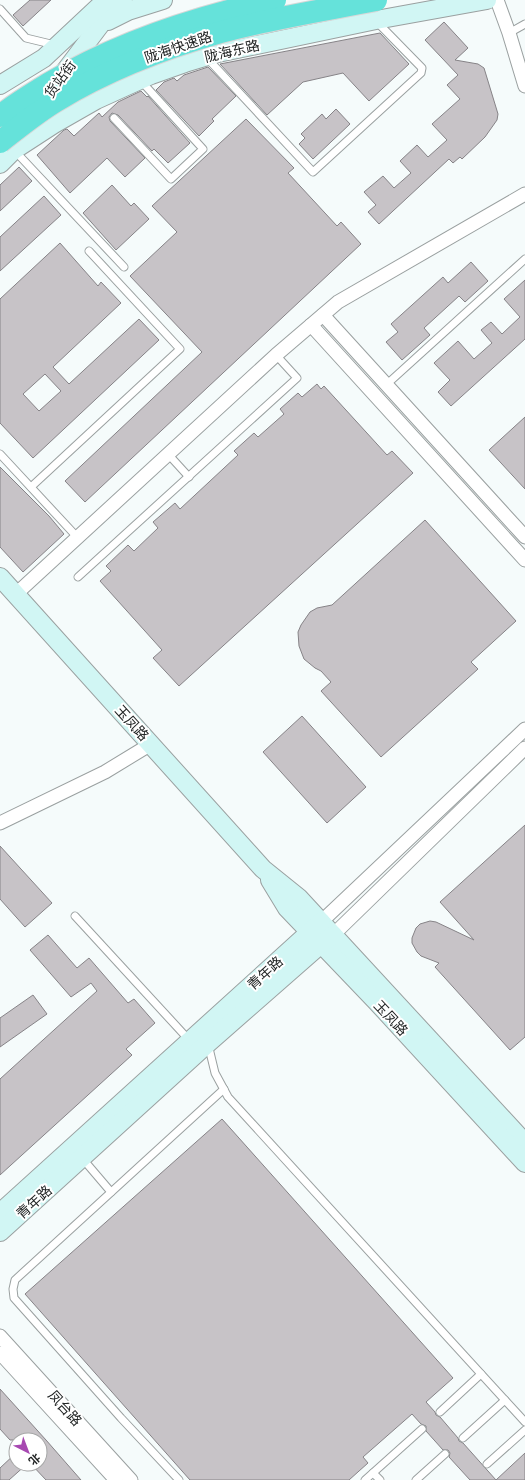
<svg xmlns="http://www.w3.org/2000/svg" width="525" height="1480" font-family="'DM Sans','Noto Sans SC',sans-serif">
<rect width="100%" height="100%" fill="#f5fbfb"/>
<!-- building -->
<g fill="#c7c3c7" stroke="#868387" fill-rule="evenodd">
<polygon points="30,0 51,0 23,26 13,15"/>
<polygon points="444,22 468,48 455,60 478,64 484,68 498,114 497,120 485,137 462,159 460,157 453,163 449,159 379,224 368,212 376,205 364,192 383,176 394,188 411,173 400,161 417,145 428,157 447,140 432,124 460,99 447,85 458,75 425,40"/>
<polygon points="380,33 409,64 369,101 343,73 303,82 267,115 220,64"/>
<polygon points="208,67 236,96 212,119 214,121 199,136 156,90 164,82 174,78 177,81 184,75"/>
<polygon points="141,91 147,97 148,96 190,143 168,163 154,149 152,151 118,115 112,113 109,117 110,121 145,158 125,177 107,158 70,193 37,155 64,130 67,129 74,136 99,113 102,117 118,102"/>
<polygon points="336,109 350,124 313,159 299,144 305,138 301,134 322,114 326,119"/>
<polygon points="246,119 294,168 288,173 337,226 341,222 361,244 85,502 65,481 202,352 130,276 177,232 152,206"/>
<polygon points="19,167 32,181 0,211 0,185"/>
<polygon points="112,185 131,206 134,203 149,219 116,250 83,213"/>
<polygon points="44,196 61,215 0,271 0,237"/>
<path d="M60,243L98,286L101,282L121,303L53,367L69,384L139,319L159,340L33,458L0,423V299ZM45,374L61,391L39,411L23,394Z"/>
<polygon points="471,262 488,281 465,302 459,296 424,328 430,335 402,360 386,342 398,332 391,324 443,277 448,283"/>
<polygon points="525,280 525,339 451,406 438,392 450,380 434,363 458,341 474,359 492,343 481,330 491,322 502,334 520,317 504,299"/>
<polygon points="317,384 321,389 324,386 387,455 392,451 413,473 179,686 153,658 162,650 100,581 111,571 106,566 128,545 134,551 158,528 153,522 175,503 180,509 238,455 234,451 254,433 258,437 284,414 280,409 298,393 302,397"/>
<polygon points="525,417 525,489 489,450"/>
<polygon points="0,467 49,516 64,534 23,572 0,547"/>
<polygon points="425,520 516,621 471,662 478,669 381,757 321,691 331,682 321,671 315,668 304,659 299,646 298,632 301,625 310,612 317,608 332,605"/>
<polygon points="302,716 366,787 327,823 263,752"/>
<polygon points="525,825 525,1037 510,1050 435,967 439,963 421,956 417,952 412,943 412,938 416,928 420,924 430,921 436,922 474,940 440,902"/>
<polygon points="0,846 52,903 25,927 0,899"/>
<polygon points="48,935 77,968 89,958 128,1003 134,999 155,1023 126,1049 132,1055 0,1175 0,1079 97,991 91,983 71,997 30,950"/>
<polygon points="33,995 47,1014 0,1047 0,1018"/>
<polygon points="222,1119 453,1378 426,1402 435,1412 436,1415 440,1417 458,1438 459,1441 463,1443 496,1480 525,1453 525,1480 470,1480 449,1457 450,1453 448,1450 443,1450 426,1431 426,1426 421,1424 412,1414 363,1457 368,1463 349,1480 190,1480 25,1294"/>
<polygon points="0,1389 46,1440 81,1480 46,1480 31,1464 40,1464 40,1440 10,1440 0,1429"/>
<polygon points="16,1453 16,1464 27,1464 9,1480 0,1480 0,1468"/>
</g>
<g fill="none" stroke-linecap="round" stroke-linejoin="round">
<defs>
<g id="lane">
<polyline points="0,9 26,38 55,45"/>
<polyline points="509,33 525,24"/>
<polyline points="207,58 313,172 421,73 422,68 376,21"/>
<polyline points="114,118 171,179 203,149 141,81"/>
<polyline points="14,150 124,267"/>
<polyline points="386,385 525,259"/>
<polyline points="0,454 78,538"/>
<polyline points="168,454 189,477"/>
<polyline points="31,487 180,349 89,251"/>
<polyline points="78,577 297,378 276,355"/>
<polyline points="75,916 190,1041"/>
<polyline points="208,1044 215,1073 228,1097 525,1422"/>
<polyline points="82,1158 111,1192"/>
<polyline points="440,1412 481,1374"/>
<polyline points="463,1438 505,1400"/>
<polyline points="487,1464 525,1430"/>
<polyline points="373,1473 380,1480"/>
<polyline points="179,1480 121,1418 14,1298 13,1289 15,1280 224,1089"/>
<polyline points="365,1480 422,1429"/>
<polyline points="416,1480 445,1454"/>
</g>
<g id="street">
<polyline points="497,0 509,33 525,86"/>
<polyline points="323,315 525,537"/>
<polyline points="311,325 525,560"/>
<polyline points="16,594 276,355 338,302 525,194"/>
<polyline points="0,823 105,772 151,744"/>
<polyline points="321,922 525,729"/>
<polyline points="333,935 525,748"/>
<polyline points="0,1336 131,1480"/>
<polyline points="0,1353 116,1480"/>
</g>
<g id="secondary">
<polyline points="108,21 128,11 163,0"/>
<polyline points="63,74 100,25 123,0"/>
<polyline points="0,85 44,58 106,0"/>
<polyline points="0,164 14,150 54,124 96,100 151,75 185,63 218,53 376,20 487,0"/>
<polyline points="0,577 263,869 299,898 525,1143"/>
<polyline points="270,880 287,908 376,1001 525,1163"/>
<polyline points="0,1213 321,922"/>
<polyline points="0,1232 208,1043 321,944 333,935"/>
</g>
</defs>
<!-- lane casing -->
<use href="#lane" stroke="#9aa0a0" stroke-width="9"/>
<!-- street casing -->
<use href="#street" stroke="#9aa0a0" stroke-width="15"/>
<!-- secondary casing -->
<use href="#secondary" stroke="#9aa0a0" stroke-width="20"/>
<!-- lane -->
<use href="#lane" stroke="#fff" stroke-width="7"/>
<!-- street -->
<use href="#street" stroke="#fff" stroke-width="13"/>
<!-- secondary -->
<use href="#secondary" stroke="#d1f6f4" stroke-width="18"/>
<defs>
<g id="highway-bridge">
<path d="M0,116C15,104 32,94 48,84C119,42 195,17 275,0"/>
<path d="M0,142C18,128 36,113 56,101C107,70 164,48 221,32C272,18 325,10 376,0"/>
</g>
</defs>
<!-- highway-bridge casing -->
<use href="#highway-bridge" stroke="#d7d8d8" stroke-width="24" stroke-linecap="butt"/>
<!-- highway-bridge -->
<use href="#highway-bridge" stroke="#65e2da" stroke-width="22"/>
</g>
<g text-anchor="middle" stroke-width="4" stroke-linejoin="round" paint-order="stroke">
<!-- street labels -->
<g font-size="14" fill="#212424" stroke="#fff">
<text transform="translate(178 47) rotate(-19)" y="5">陇海快速路</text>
<text transform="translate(232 51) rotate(-13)" y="5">陇海东路</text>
<text transform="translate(60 79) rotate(-54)" y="5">货站街</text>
<text transform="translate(132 723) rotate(48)" y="5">玉凤路</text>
<text transform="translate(265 973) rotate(-42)" y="5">青年路</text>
<text transform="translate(391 1018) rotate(47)" y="5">玉凤路</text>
<text transform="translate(34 1202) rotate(-42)" y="5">青年路</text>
<text transform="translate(65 1408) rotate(48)" y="5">凤台路</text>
</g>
</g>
<!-- north arrow -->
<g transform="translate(28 1452) rotate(138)"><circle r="19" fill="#ffffff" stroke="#a6a7a7"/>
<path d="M0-3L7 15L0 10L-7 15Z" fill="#a748b1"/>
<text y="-6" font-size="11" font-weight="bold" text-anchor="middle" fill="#212424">北</text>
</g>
</svg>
